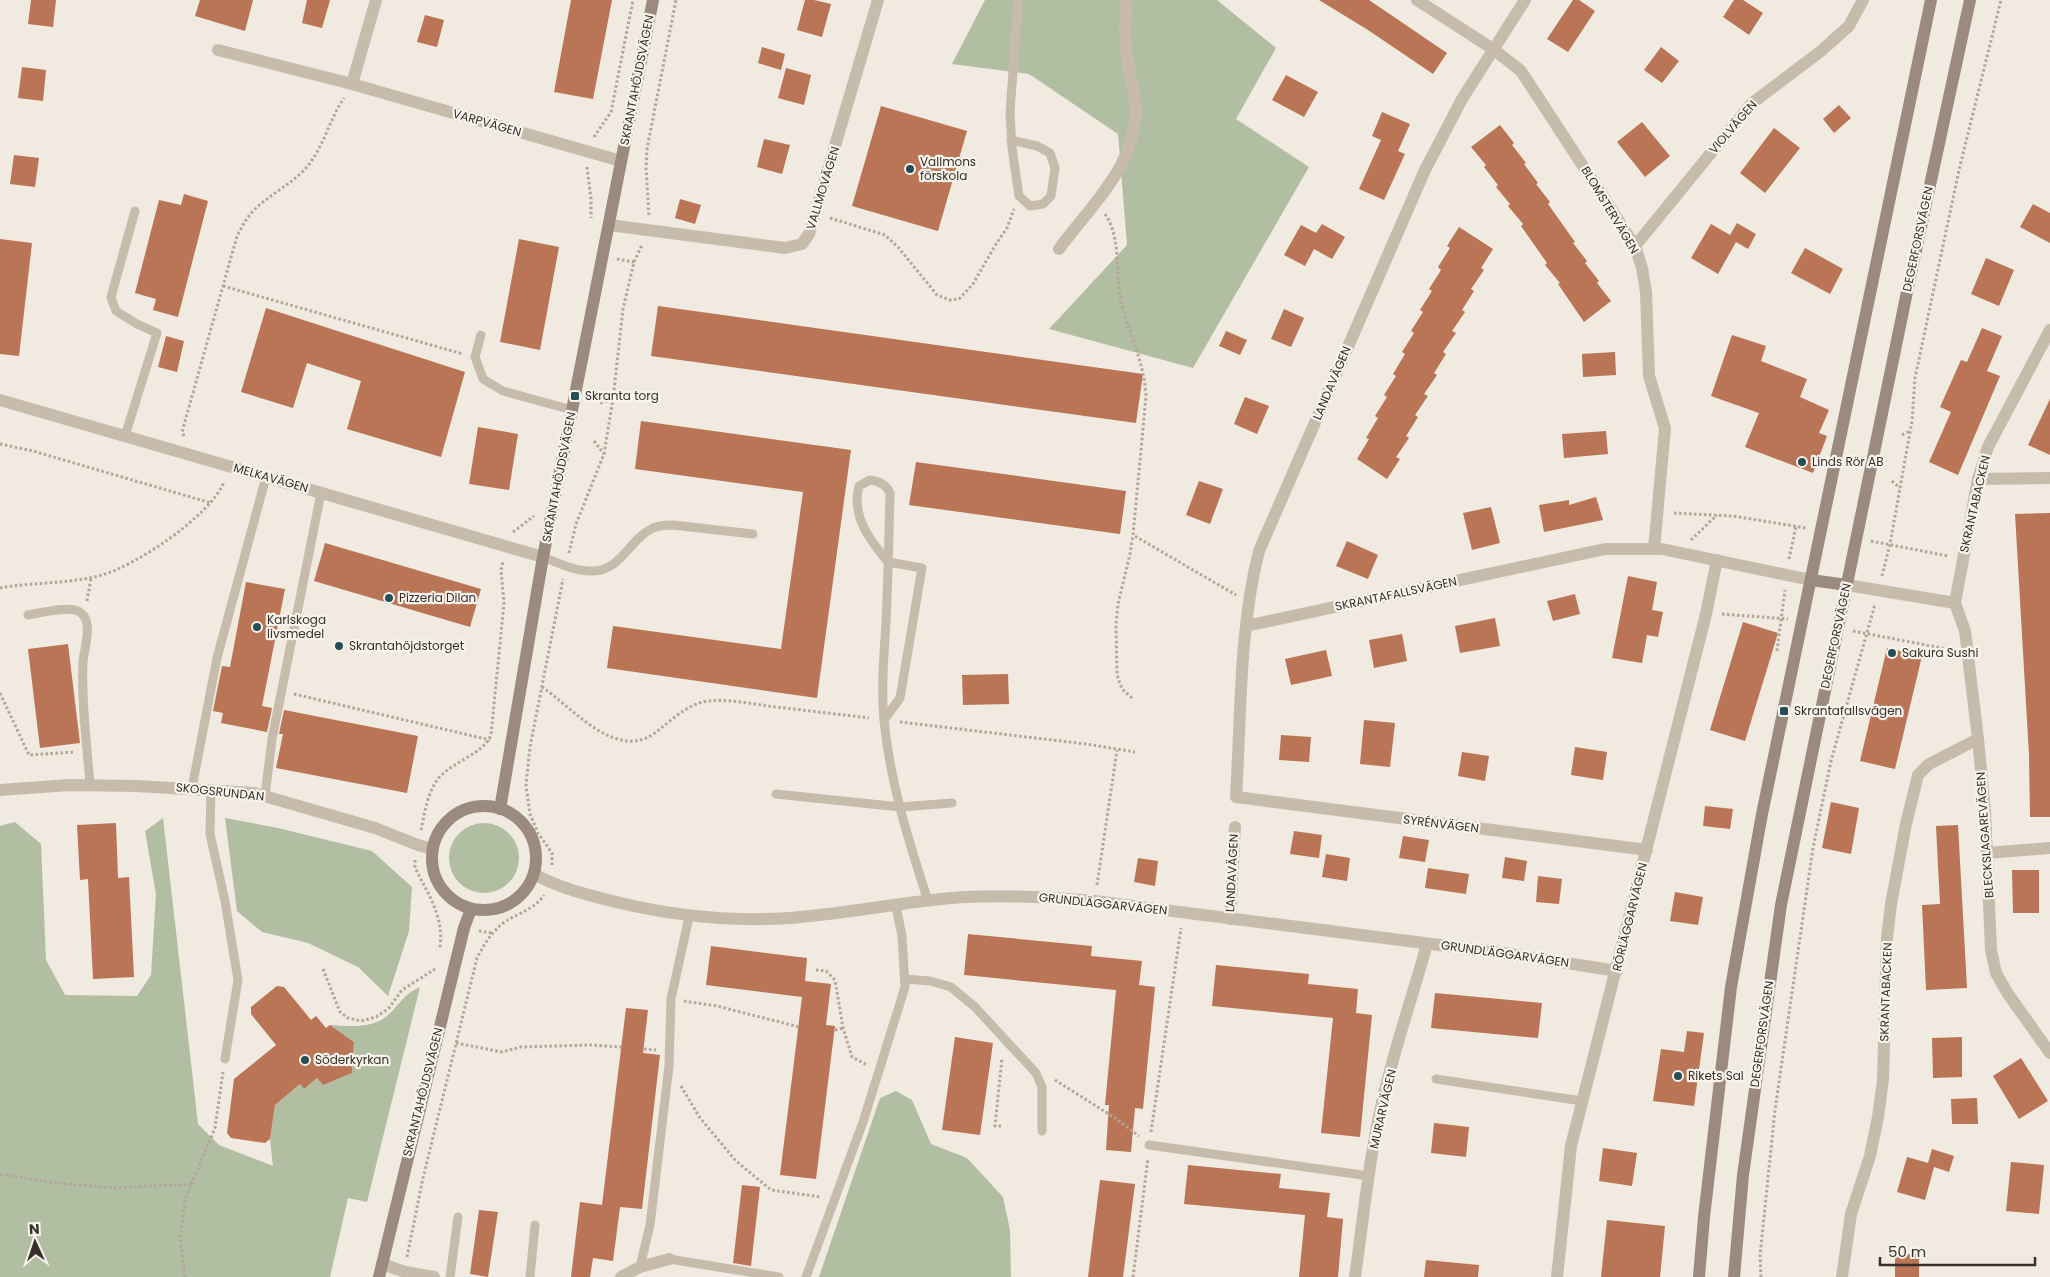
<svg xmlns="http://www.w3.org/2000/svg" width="2050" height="1277" font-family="Poppins,sans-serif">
<rect width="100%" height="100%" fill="#f0eae0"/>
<!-- green -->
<g fill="#b2bea1">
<polygon points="985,0 1217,0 1276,48 1236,119 1309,167 1193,368 1049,329 1127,245 1118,134 1029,74 952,64"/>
<path d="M163,818L198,1124L219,1145L273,1166L270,1139L275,1105L300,1084L304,1089L317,1078L323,1085L352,1073L354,1042L330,1025C348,1026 372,1029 387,1016C401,1004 402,995 420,987L367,1202L348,1198L330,1277H0V826L15,822L41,844L46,960L65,995L137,996L151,975L156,894L145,831Z"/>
<polygon points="225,818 278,828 372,851 412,887 409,931 388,996 358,967 308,943 262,932 237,911"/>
<circle cx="484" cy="858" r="35"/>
<polygon points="896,1091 912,1100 931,1144 967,1158 1003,1197 1010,1230 1011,1277 819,1277 880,1098"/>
</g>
<!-- building -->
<g fill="#b97555">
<polygon points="31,0 56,0 53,27 28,24"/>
<polygon points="200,0 253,0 245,31 195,16"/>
<polygon points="307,0 330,0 322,28 302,23"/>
<polygon points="571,0 612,0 593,99 554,92"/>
<polygon points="805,0 814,0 831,4 822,37 797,30"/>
<polygon points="1319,0 1369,0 1447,53 1433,74 1368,30"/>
<polygon points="1573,0 1579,0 1595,11 1568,52 1547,39"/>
<polygon points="1734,0 1743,0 1763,13 1749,35 1723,17"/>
<polygon points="425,15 444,20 437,47 417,42"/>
<polygon points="762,47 785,54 781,70 758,63"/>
<polygon points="1661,47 1679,61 1662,83 1644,70"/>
<polygon points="22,67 46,70 43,101 18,98"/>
<polygon points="786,68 811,75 804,105 778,98"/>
<polygon points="1286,75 1318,92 1304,117 1272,100"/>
<polygon points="1839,105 1851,118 1834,133 1823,119"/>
<polygon points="881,106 967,131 938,231 852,206"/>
<polygon points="1382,112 1410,124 1398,151 1405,154 1384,200 1359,189 1381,140 1372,136"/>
<polygon points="1642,122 1670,156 1645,177 1617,142"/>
<polygon points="1500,125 1514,143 1512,145 1526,163 1524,164 1538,183 1536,184 1550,202 1548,204 1575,242 1573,243 1587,261 1585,263 1599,281 1597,283 1611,301 1584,322 1558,284 1560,283 1545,265 1547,263 1521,226 1523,224 1508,206 1510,204 1496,187 1498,185 1484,167 1486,165 1471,147"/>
<polygon points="1774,128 1800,148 1765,193 1740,173"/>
<polygon points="764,139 790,145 782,174 757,167"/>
<polygon points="14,155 39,158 35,187 10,184"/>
<polygon points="184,194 208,201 178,317 153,310 156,299 135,293 159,200 181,205"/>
<polygon points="680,199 701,205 695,224 675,218"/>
<polygon points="2033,204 2050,213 2050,243 2020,227"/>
<polygon points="1737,223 1756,234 1748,249 1736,242 1718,274 1691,258 1711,224 1730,235"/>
<polygon points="1322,224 1345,237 1332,259 1314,249 1305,266 1284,255 1301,225 1316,233"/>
<polygon points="1459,227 1493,249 1481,268 1484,270 1471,289 1474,291 1462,310 1465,312 1452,331 1456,333 1443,352 1446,354 1434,373 1437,375 1424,394 1428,396 1415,415 1418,417 1406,436 1409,438 1396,457 1400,459 1387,479 1357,459 1369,439 1366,438 1378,418 1375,416 1387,397 1384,395 1396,376 1393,374 1405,354 1402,352 1414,333 1411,331 1423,312 1420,310 1432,291 1429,289 1441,270 1438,267 1450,248 1447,246"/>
<polygon points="0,239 32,243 19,356 0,354"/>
<polygon points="519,239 559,247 540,350 500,342"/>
<polygon points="1805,248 1843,269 1830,294 1791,273"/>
<polygon points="1986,258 2014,270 1999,306 1971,294"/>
<polygon points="658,306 1143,374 1136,423 651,356"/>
<polygon points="266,308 465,372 441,457 347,429 361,381 307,363 293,408 241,392"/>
<polygon points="1284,309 1304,318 1291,347 1271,339"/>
<polygon points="1982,328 2002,336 1987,371 2000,376 1958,475 1929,462 1951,412 1940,407 1961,360 1967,362"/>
<polygon points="1226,331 1247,340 1240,355 1219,346"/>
<polygon points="1732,335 1766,346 1761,361 1807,379 1800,397 1829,410 1819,433 1827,436 1813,473 1745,447 1759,413 1711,396"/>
<polygon points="166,336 184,341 177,372 158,367"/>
<polygon points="1615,352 1616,375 1583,377 1582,354"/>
<polygon points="1245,397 1269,406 1257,434 1234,424"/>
<polygon points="2050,399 2050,455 2028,445"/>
<polygon points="641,421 851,450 817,698 607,668 613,626 781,649 803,492 635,469"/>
<polygon points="478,427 518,434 509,490 469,484"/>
<polygon points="1606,431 1608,454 1564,458 1562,434"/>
<polygon points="916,462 1126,491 1120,534 909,505"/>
<polygon points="1199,481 1223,489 1210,524 1186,515"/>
<polygon points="1596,497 1603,520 1544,532 1539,505 1569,500 1569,505"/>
<polygon points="1491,507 1500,543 1472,550 1463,513"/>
<polygon points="2050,513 2050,817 2030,817 2029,755 2015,514"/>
<polygon points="1347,541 1378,555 1368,579 1336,566"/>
<polygon points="325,543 481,589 470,627 314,581"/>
<polygon points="1628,576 1657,582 1652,610 1663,612 1658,637 1647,635 1642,663 1612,658"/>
<polygon points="246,582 285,589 262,706 272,708 267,732 221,723 223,713 213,711 222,666 230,667"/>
<polygon points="1575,594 1580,614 1553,621 1547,601"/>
<polygon points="1495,618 1500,646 1460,653 1455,626"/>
<polygon points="1743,622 1778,633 1745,741 1710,730"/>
<polygon points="1402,634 1407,661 1374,668 1369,640"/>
<polygon points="68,644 80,743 40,748 28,649"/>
<polygon points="1887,648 1922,656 1895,769 1860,761"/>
<polygon points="1326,650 1332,676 1291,685 1285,659"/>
<polygon points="1008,674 1009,704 963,705 962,675"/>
<polygon points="284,710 418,736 407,793 276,768 283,734 279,734"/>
<polygon points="1364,720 1395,723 1390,767 1360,764"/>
<polygon points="1281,735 1311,737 1309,762 1279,760"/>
<polygon points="1575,747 1607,752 1603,780 1571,775"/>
<polygon points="1462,752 1489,756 1485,781 1458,776"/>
<polygon points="1831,802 1859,808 1851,854 1822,848"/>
<polygon points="1705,806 1733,809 1730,829 1703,826"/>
<polygon points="116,823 118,878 129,877 134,977 93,979 88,879 80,880 77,825"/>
<polygon points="1958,825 1967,988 1926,990 1922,905 1940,904 1936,826"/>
<polygon points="1294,831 1322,835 1319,858 1290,854"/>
<polygon points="1403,836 1429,840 1425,862 1399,858"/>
<polygon points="1326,854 1350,858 1347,881 1322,877"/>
<polygon points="1505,857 1527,861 1524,881 1502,878"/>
<polygon points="1138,858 1158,861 1155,886 1134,882"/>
<polygon points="1428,868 1469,874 1466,894 1425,888"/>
<polygon points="2012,870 2039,870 2039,913 2013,913"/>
<polygon points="1538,876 1562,879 1559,904 1536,902"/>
<polygon points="1675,892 1703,897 1698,925 1670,921"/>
<polygon points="968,934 1092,946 1091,956 1142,961 1139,985 1155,987 1143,1109 1135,1108 1131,1152 1106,1150 1109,1105 1105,1105 1116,990 964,975"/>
<polygon points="711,946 807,958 805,981 831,984 826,1025 835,1026 816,1179 780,1175 802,997 706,985"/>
<polygon points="1216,965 1309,974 1308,984 1358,989 1356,1013 1372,1015 1360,1137 1321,1133 1333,1018 1212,1006"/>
<polygon points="277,986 284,987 311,1020 316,1016 326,1028 330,1025 354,1042 352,1073 323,1085 317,1078 304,1089 300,1084 275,1105 270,1139 265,1143 231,1138 227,1133 234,1079 276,1045 251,1014 251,1007"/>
<polygon points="1435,993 1542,1003 1538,1038 1431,1028"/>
<polygon points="626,1008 648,1010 643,1053 660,1055 642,1209 620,1207 613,1261 593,1258 590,1277 571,1277 580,1202 602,1205"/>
<polygon points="1687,1031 1704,1033 1694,1106 1653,1101 1661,1049 1684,1052"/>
<polygon points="955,1037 993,1043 980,1135 942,1130"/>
<polygon points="1962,1037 1962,1077 1933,1078 1932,1038"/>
<polygon points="2021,1058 2048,1101 2019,1119 1993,1076"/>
<polygon points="1977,1098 1978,1124 1952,1124 1951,1099"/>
<polygon points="1434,1123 1469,1127 1466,1157 1431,1153"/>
<polygon points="1603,1148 1637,1153 1632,1186 1599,1181"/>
<polygon points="1932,1149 1954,1156 1949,1172 1934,1167 1925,1200 1897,1192 1907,1157 1928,1163"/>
<polygon points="2011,1162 2044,1165 2039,1214 2006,1211"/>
<polygon points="1188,1165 1281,1174 1279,1188 1330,1193 1327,1217 1343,1219 1338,1277 1299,1277 1305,1215 1184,1204"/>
<polygon points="1100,1180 1135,1184 1123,1277 1088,1277"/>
<polygon points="742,1185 760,1187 751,1266 733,1263"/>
<polygon points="479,1210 498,1212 488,1277 470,1274"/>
<polygon points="1607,1220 1665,1226 1660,1277 1601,1277"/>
<polygon points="1919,1254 1919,1277 1895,1277 1895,1255"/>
<polygon points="1426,1260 1479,1265 1478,1277 1424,1277"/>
</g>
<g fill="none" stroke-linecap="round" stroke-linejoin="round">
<!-- path -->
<g stroke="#b3a597" stroke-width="3" stroke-dasharray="2.5 2.5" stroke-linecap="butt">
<polyline points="594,137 611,112 633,0"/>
<polyline points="587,167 591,199 591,218"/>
<path d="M1105,214C1120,236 1116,264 1119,289C1124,327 1144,356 1146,396L1133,535L1236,595"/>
<polyline points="649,215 646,168 647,149 676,0"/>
<polyline points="830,218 885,235 898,247 937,295 950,300 959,299 973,284 996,244 1007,228 1014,209"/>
<polyline points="617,259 634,262"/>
<polyline points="223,286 463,354"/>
<polyline points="600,403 613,399"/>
<polyline points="1902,435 1910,431"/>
<path d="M184,436L182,432L237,236C242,227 246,218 254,210C271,193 295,183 310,163C325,143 330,118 344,98"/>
<polyline points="594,441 604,454"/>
<polyline points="0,444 33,451 211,503"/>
<polyline points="1892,481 1900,488"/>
<polyline points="1674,513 1733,516 1806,528"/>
<polyline points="513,532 534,516"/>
<polyline points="1691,540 1717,515"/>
<polyline points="1871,541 1948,556"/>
<polyline points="569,553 576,524 604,454 613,399 623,309 634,262 642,245"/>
<polyline points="1789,559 1796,526"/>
<polyline points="1882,576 1890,544 1912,421 1915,378 1959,170 2001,0"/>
<path d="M0,588C33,582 70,584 102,575C137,565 210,516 224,482"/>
<polyline points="87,601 91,578"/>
<polyline points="1722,614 1788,619"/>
<polyline points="1853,631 1952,650"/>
<polyline points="1777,651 1785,590"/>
<path d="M542,687C572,707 617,763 656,732C672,720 687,704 708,701C727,699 748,703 768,706C802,710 836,714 869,718"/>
<polyline points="0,693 29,755 75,752"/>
<polyline points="294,694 490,740"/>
<polyline points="1132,698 1122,689 1117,675 1116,625 1118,604 1130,554 1133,535"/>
<polyline points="900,722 1086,744 1135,752"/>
<path d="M421,830C425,813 427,793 438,779C451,762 484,754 491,735L504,603L501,570L503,561"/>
<path d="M415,860V868C429,895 444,917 440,948"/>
<polyline points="552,865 552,853 538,833 530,814 526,785 530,747 563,579"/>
<polyline points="1097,885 1117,750"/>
<polyline points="479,931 492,933"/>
<polyline points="323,969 340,1012 348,1018 361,1021 376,1017 389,1008 402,990 435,969"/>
<polyline points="816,970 826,971 835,980 843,1028 852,1057 867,1065"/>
<polyline points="684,1001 717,1006 799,1027"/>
<polyline points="835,1030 843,1028"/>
<polyline points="456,1043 502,1052 521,1047 591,1045 621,1047"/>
<polyline points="644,1049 656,1050"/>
<polyline points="1055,1080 1115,1118 1139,1136"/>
<polyline points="681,1086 700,1118 736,1161 771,1190 821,1197"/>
<polyline points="1001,1126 995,1126 1002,1058"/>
<polyline points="1151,1132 1181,928"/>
<polyline points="0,1174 56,1183 114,1188 192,1184"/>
<path d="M407,1257L423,1178L477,958C485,943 492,931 506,921C519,913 536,908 544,895"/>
<polyline points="185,1277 180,1237 186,1197 215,1128 223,1072"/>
<polyline points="1133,1277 1148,1158"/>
<polyline points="1761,1277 1760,1256 1775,1110 1813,848 1831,761 1875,604"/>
</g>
<!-- lane -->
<g stroke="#c7bbac" stroke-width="9">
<polyline points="1011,140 1037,146 1050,153 1055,168 1051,196 1043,204 1030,206 1019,196 1012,148 1010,113 1018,0"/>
<polyline points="481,335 475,357 483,379 503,391 572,410"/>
<polyline points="125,436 157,333 137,324 116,311 111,297 135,211"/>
<path d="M543,557C558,563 574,571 591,571C621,572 629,539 653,528C660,525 666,525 673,525L753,534"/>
<path d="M28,615C40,613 68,606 78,611C95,619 84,648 83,662C81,702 87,745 90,785"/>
<path d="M884,720L900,698L922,568L888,562C870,540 851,517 859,486L870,480C879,481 886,484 890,493C889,536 888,579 886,622C884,654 881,688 884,720C890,783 909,842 928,901"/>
<polyline points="192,788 217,658 266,477"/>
<polyline points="211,790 210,834 225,901 238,980 225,1059"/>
<polyline points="776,794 900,807 952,803"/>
<polyline points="265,796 272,739 321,493"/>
<polyline points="905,979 930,981 951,987 975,1007 1036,1073 1042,1087 1042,1131"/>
<polyline points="1436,1079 1582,1101"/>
<polyline points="1149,1145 1369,1176"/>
<polyline points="669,1259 779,1277"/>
<polyline points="640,1267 650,1225 669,1066 671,999 689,917"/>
<polyline points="450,1277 458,1217"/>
<polyline points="530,1277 535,1225"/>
<polyline points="806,1277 863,1122 905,987 902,936 896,906"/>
</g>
<!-- street -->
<g stroke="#c7bbac" stroke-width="12">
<polyline points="1417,0 1493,49 1521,71 1635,246 1642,268 1646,292 1649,376 1665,428 1654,549"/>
<path d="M1525,0L1462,99L1425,170L1259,551C1239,629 1241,716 1236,797L1647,850"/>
<polyline points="218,50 352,84 621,161"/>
<polyline points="352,84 376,0"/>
<polyline points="609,225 785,248 802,244 809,234 878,0"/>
<polyline points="1635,246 1751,104 1821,51 1849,26 1863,0"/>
<path d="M1059,249C1091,205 1140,163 1135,103C1134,85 1128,68 1126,50C1124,33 1125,17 1127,0"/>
<polyline points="0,400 543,557"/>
<polyline points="1978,479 2050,478"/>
<polyline points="1847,585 1955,603"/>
<polyline points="1955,603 1965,631 1978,739 1985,811 1991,950 1996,973 2008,994 2050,1053"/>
<polyline points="1955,603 1978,479 1988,447 2050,330"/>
<polyline points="1246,626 1605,549 1662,549 1811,580"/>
<polyline points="0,790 69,785 136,786 254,793 375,828 418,845 433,849"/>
<polyline points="1987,853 2050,848"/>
<path d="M534,874C559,888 588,895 616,902C674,916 729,922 789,918C843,914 897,903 951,898C999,894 1047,897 1094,901L1510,954L1617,971"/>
<polyline points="1230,919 1235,827"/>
<polyline points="382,1264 405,1272 434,1277"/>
<polyline points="621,1277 640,1267 669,1259"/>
<path d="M1355,1277C1364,1213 1370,1148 1386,1086C1398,1038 1414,991 1427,944"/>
<polyline points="1557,1277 1571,1146 1706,614 1717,560"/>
<polyline points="1842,1277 1851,1214 1870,1156 1878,1117 1883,1080 1887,938 1891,904 1906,824 1918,775 1929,764 1978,739"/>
</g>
<!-- secondary -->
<g stroke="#9b8b7e" stroke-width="12">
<polyline points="1811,580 1847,585"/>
<circle cx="484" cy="858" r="52"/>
<polyline points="500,809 543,557 653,0"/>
<polyline points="379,1277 464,928 471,909"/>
<polyline points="1699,1277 1704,1217 1731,987 1762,814 1931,0"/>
<polyline points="1734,1277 1743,1175 1781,905 1908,287 1970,0"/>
</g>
</g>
<!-- markers -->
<g fill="#244d54" stroke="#f8f3ec" stroke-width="2">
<circle cx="910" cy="169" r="5"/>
<rect x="570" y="391" width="10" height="10" rx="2.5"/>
<circle cx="1802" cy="462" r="5"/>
<circle cx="389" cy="598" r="5"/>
<circle cx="257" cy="627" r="5"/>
<circle cx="339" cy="646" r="5"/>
<circle cx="1892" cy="653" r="5"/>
<rect x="1779" y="706" width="10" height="10" rx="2.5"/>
<circle cx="305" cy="1060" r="5"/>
<circle cx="1678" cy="1076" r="5"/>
</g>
<g text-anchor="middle" stroke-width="4.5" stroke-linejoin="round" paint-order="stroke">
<!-- street labels -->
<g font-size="12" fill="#362f2a" stroke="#f8f3ec">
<text transform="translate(637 80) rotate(-79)" y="4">SKRANTAHÖJDSVÄGEN</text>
<text transform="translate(487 123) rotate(16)" y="4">VARPVÄGEN</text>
<text transform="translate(1733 127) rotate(-49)" y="4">VIOLVÄGEN</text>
<text transform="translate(823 188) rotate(-73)" y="4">VALLMOVÄGEN</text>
<text transform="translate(1610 210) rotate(59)" y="4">BLOMSTERVÄGEN</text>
<text transform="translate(1918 239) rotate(-78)" y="4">DEGERFORSVÄGEN</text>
<text transform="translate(1332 383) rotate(-67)" y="4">LANDAVÄGEN</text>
<text transform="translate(559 477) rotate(-79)" y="4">SKRANTAHÖJDSVÄGEN</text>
<text transform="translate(271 478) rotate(16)" y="4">MELKAVÄGEN</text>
<text transform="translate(1975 504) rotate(-77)" y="4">SKRANTABACKEN</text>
<text transform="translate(1396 594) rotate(-12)" y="4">SKRANTAFALLSVÄGEN</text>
<text transform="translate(1836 636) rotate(-78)" y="4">DEGERFORSVÄGEN</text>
<text transform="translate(220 792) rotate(6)" y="4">SKOGSRUNDAN</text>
<text transform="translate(1441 824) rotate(7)" y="4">SYRÉNVÄGEN</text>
<text transform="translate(1985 835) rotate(-94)" y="4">BLECKSLAGAREVÄGEN</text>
<text transform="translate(1232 873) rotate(-87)" y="4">LANDAVÄGEN</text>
<text transform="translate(1103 904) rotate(6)" y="4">GRUNDLÄGGARVÄGEN</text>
<text transform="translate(1630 917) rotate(-76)" y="4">RÖRLÄGGARVÄGEN</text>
<text transform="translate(1505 954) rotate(8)" y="4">GRUNDLÄGGARVÄGEN</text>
<text transform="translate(1886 992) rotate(-88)" y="4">SKRANTABACKEN</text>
<text transform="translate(1762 1034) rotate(-82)" y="4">DEGERFORSVÄGEN</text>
<text transform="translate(423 1092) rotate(-76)" y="4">SKRANTAHÖJDSVÄGEN</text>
<text transform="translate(1383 1109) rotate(-77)" y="4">MURARVÄGEN</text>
</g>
<!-- poi labels -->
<g font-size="12" fill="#362f2a" stroke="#f8f3ec" text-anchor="start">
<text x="920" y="166">Vallmons<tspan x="920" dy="14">förskola</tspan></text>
<text x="585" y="400">Skranta torg</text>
<text x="1812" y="466">Linds Rör AB</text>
<text x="399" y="602">Pizzeria Dilan</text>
<text x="267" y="624">Karlskoga<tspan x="267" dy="14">livsmedel</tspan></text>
<text x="349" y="650">Skrantahöjdstorget</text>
<text x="1902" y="657">Sakura Sushi</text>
<text x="1794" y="715">Skrantafallsvägen</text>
<text x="315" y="1064">Söderkyrkan</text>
<text x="1688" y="1080">Rikets Sal</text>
</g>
</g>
<!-- north arrow -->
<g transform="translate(35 1242) rotate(357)" stroke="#f8f3ec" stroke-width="4" paint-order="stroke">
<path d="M0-4L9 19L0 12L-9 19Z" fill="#362f2a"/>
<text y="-8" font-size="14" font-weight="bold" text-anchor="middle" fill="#362f2a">N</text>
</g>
<!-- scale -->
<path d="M1880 1257v8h155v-8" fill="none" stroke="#362f2a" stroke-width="2.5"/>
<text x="1888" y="1257" font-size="15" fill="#362f2a" stroke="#f8f3ec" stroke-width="4" paint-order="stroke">50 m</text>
</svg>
